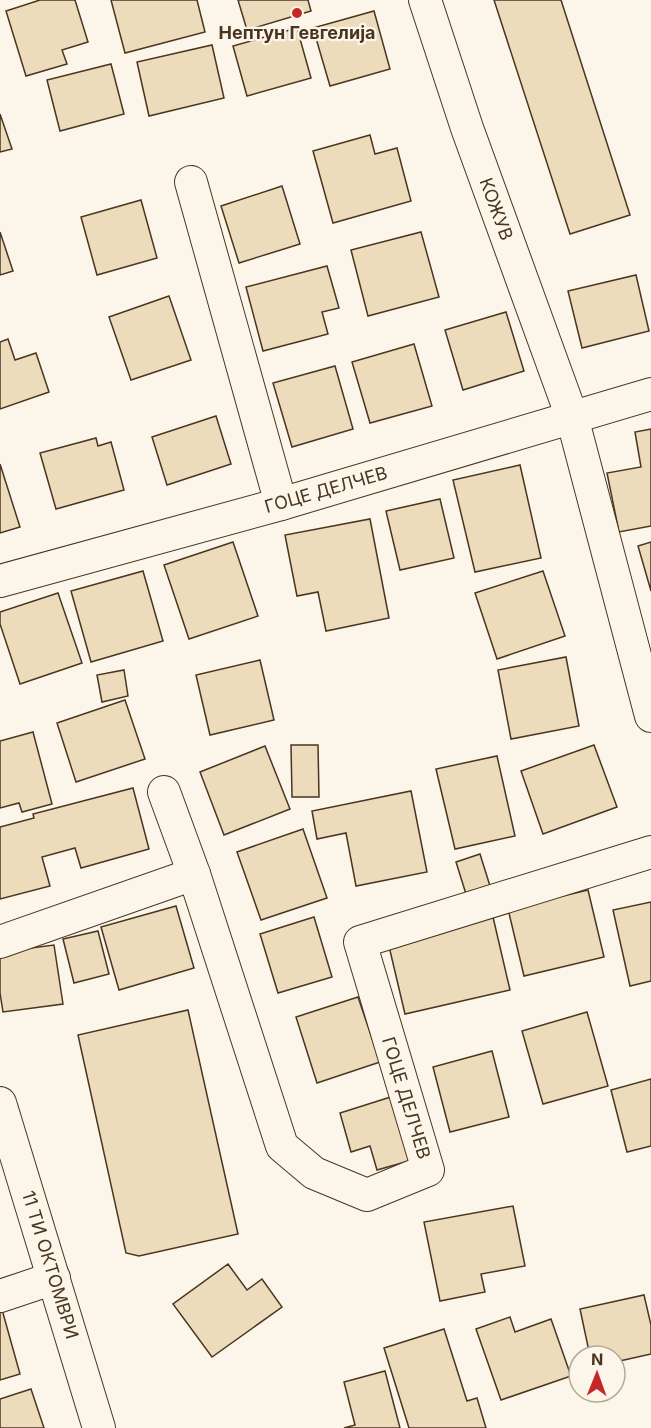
<svg xmlns="http://www.w3.org/2000/svg" width="651" height="1428" font-family="Inter,sans-serif">
<rect width="100%" height="100%" fill="#fbf6e9"/>
<!-- building -->
<g fill="#ecdcbc" stroke="#4a3520" stroke-width="1.5">
<polygon points="40,0 75,0 88,42 62,50 67,64 26,76 6,11"/>
<polygon points="111,0 197,0 205,32 125,53"/>
<polygon points="238,0 308,0 311,11 247,30"/>
<polygon points="494,0 561,0 630,215 570,234"/>
<polygon points="374,11 390,69 330,86 313,28"/>
<polygon points="297,28 311,78 247,96 233,46"/>
<polygon points="212,45 224,98 149,116 137,62"/>
<polygon points="111,64 124,114 60,131 47,80"/>
<polygon points="0,114 12,149 0,152"/>
<polygon points="370,135 375,154 397,148 411,201 333,223 313,151"/>
<polygon points="282,186 300,244 239,263 221,206"/>
<polygon points="141,200 157,258 97,275 81,217"/>
<polygon points="0,232 13,271 0,275"/>
<polygon points="421,232 439,297 368,316 351,250"/>
<polygon points="327,266 339,308 322,312 328,334 263,351 246,287"/>
<polygon points="636,275 649,331 582,348 568,291"/>
<polygon points="169,296 191,360 131,380 109,317"/>
<polygon points="506,312 524,371 463,390 445,330"/>
<polygon points="8,339 15,360 36,353 49,392 0,409 0,342"/>
<polygon points="414,344 432,406 370,423 352,362"/>
<polygon points="335,366 353,429 292,447 273,383"/>
<polygon points="216,416 231,464 167,485 152,437"/>
<polygon points="651,429 651,526 619,532 607,473 641,467 635,432"/>
<polygon points="96,438 98,446 111,442 124,490 56,509 40,453"/>
<polygon points="0,464 20,527 0,533"/>
<polygon points="520,465 541,558 475,572 453,480"/>
<polygon points="440,499 454,558 400,570 386,511"/>
<polygon points="370,519 389,618 326,631 318,592 297,596 285,535"/>
<polygon points="233,542 258,616 189,639 164,565"/>
<polygon points="651,542 651,591 638,546"/>
<polygon points="143,571 163,641 91,662 71,591"/>
<polygon points="543,571 565,636 497,659 475,593"/>
<polygon points="58,593 82,663 20,684 0,624 0,612"/>
<polygon points="566,657 579,726 511,739 498,670"/>
<polygon points="260,660 274,720 210,735 196,675"/>
<polygon points="124,670 128,696 102,702 97,675"/>
<polygon points="125,700 145,759 76,782 57,723"/>
<polygon points="33,732 52,804 22,812 19,803 0,808 0,741"/>
<polygon points="291,745 318,745 319,797 292,797"/>
<polygon points="594,745 617,807 543,834 521,771"/>
<polygon points="265,746 290,809 224,835 200,772"/>
<polygon points="497,756 515,836 455,849 436,769"/>
<polygon points="133,788 149,849 81,868 75,848 42,857 50,886 0,899 0,827 34,818 33,814"/>
<polygon points="411,791 427,872 356,886 346,833 317,839 312,811"/>
<polygon points="303,829 327,898 261,920 237,852"/>
<polygon points="480,854 490,886 466,894 456,862"/>
<polygon points="588,890 604,957 524,976 508,909"/>
<polygon points="651,902 651,981 630,986 613,910"/>
<polygon points="176,906 194,968 119,990 101,927"/>
<polygon points="314,917 332,977 278,993 260,934"/>
<polygon points="493,917 510,990 405,1014 388,942"/>
<polygon points="98,931 109,974 74,983 63,939"/>
<polygon points="54,945 63,1004 3,1012 0,993 0,952"/>
<polygon points="358,997 380,1062 317,1083 296,1017"/>
<polygon points="188,1010 238,1234 139,1256 126,1253 78,1035"/>
<polygon points="587,1012 608,1086 543,1104 522,1031"/>
<polygon points="492,1051 509,1117 450,1132 433,1067"/>
<polygon points="651,1079 651,1146 627,1152 611,1090"/>
<polygon points="397,1095 416,1159 377,1170 370,1146 351,1152 340,1113"/>
<polygon points="513,1206 525,1266 481,1274 485,1292 440,1301 424,1222"/>
<polygon points="228,1264 247,1290 262,1279 282,1307 212,1357 173,1304"/>
<polygon points="644,1295 651,1325 651,1354 615,1362 615,1356 590,1356 580,1309"/>
<polygon points="1,1306 20,1374 0,1380 0,1307"/>
<polygon points="510,1317 515,1332 551,1319 571,1376 501,1400 476,1329"/>
<polygon points="444,1329 467,1401 477,1398 486,1428 409,1428 384,1348"/>
<polygon points="385,1371 400,1428 344,1428 355,1425 344,1382"/>
<polygon points="31,1389 44,1428 0,1428 0,1399"/>
</g>
<g fill="none" stroke-linecap="round" stroke-linejoin="round">
<defs>
<g id="street">
<polyline points="425,0 467,128 572,417 651,716"/>
<polyline points="191,182 281,504"/>
<polyline points="0,581 281,504 651,394"/>
<polyline points="164,792 194,874 282,1146 314,1173 367,1195 428,1170 360,942 651,852"/>
<polyline points="0,942 194,874"/>
<polyline points="0,1103 99,1428"/>
<polyline points="0,1296 54,1278"/>
</g>
</defs>
<!-- street casing -->
<use href="#street" stroke="#4a3520" stroke-width="34"/>
<!-- street -->
<use href="#street" stroke="#fbf6e9" stroke-width="32"/>
</g>
<!-- markers -->
<circle fill="#c62828" stroke="#fbf6e9" stroke-width="2" cx="297" cy="13" r="6"/>
<g text-anchor="middle" stroke-width="4.5" stroke-linejoin="round" paint-order="stroke">
<!-- poi labels -->
<g font-size="18" font-weight="bold" fill="#4a3520" stroke="#fbf6e9">
<text x="297" y="39">Нептун Гевгелија</text>
</g>
<!-- street labels -->
<g font-size="18" fill="#4a3520" stroke="#fbf6e9">
<text transform="translate(496 209) rotate(70)" y="6">КОЖУВ</text>
<text transform="translate(326 490) rotate(-16)" y="6">ГОЦЕ ДЕЛЧЕВ</text>
<text transform="translate(406 1098) rotate(73)" y="6">ГОЦЕ ДЕЛЧЕВ</text>
<text transform="translate(50 1265) rotate(73)" y="6">11 ТИ ОКТОМВРИ</text>
</g>
</g>
<!-- north arrow -->
<g transform="translate(597 1374) rotate(1)"><circle r="28" fill="#fbf6e9" stroke="#b4a999" stroke-width="1.5"/>
<path d="M0-4.5L10 22L0 15L-10 22Z" fill="#c62828"/>
<text y="-9" font-size="16" font-weight="bold" text-anchor="middle" fill="#4a3520">N</text>
</g>
</svg>
